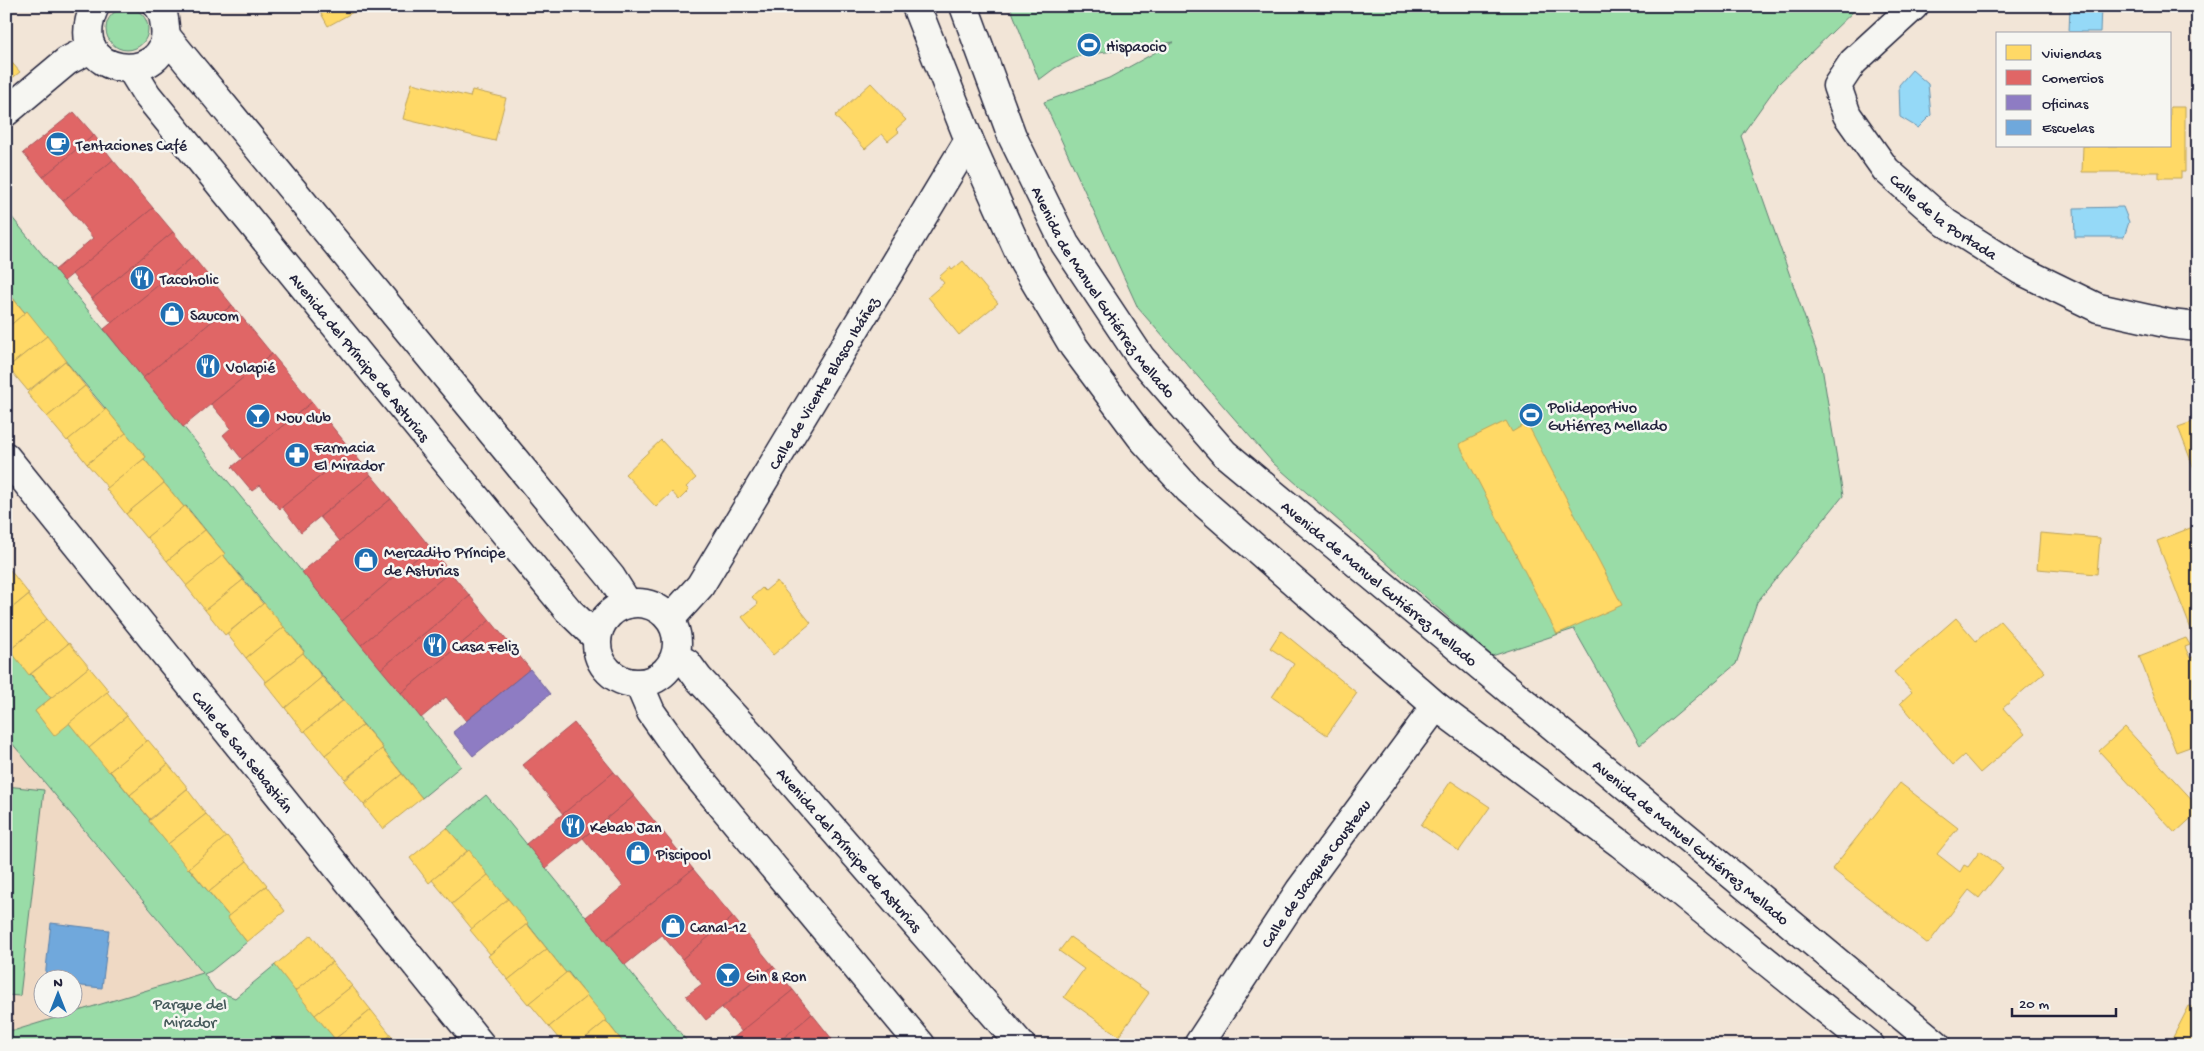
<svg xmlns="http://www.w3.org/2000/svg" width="2204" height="1051" font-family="'Gochi Hand',sans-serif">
<rect width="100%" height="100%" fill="#f2e5d7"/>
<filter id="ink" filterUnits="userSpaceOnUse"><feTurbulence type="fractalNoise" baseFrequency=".02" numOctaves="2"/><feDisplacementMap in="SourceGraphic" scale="10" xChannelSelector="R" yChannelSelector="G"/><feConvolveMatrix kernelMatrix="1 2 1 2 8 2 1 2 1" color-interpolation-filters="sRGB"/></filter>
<g filter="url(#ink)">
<!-- built -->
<path fill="#efd9c4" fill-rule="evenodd" d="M6,736L125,880L203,974L16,1030H6ZM42,978H72V1008H42Z"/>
<!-- green -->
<g fill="#99dca7" stroke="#5e7f71">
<polygon points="1010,6 1859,6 1778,84 1741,136 1822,367 1843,496 1757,602 1736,664 1640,745 1574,629 1492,656 1273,463 1138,308 1044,102 1109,78 1174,42 1079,56 1055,68 1039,80"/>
<circle cx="127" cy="29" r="21"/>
<polygon points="6,210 461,766 422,798 382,749 383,748 303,653 304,651 223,555 225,554 186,506 184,507 144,459 146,457 6,290"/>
<polygon points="6,646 51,698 35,711 54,735 69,723 150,819 149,821 229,916 228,918 247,942 211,971 204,974 215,990 235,998 275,965 340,1045 6,1045 6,1030 16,1030 203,973 6,736"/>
<polygon points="6,786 44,790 20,996 6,995"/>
<polygon points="486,795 507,820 690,1045 625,1045 568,972 566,973 508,899 447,828"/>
</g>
<!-- water -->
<g fill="#95d9f7" stroke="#6790ac">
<polygon points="2070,6 2101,6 2100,32 2069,32"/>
<polygon points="1912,70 1928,84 1931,115 1918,128 1900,117 1899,85"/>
<polygon points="2123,207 2129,222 2124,237 2075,237 2074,208"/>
</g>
<!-- homes -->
<g fill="#ffd966" stroke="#bda259">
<polygon points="317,6 364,6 328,26"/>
<polygon points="6,56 20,72 6,83"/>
<polygon points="412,83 470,97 472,90 506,98 495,141 403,119"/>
<polygon points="871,83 906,120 896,129 899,132 888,141 882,134 865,149 835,116"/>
<polygon points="2170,107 2185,107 2185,172 2181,172 2181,178 2159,178 2159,172 2082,172 2083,146 2170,146"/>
<polygon points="963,261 998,303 959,335 928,297 944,283 939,277 950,267 952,270"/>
<polygon points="6,290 25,313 6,329"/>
<polygon points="27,311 47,336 8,367 6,365 6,329"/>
<polygon points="47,336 66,360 28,391 8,367"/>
<polygon points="65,361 85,386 47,417 27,393"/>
<polygon points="85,386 105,410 67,441 47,417"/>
<polygon points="106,409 126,433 87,464 68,440"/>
<polygon points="2198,420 2198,479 2178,427"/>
<polygon points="1506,421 1512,432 1527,423 1622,605 1557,634 1459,444"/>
<polygon points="126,433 146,457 108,488 87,464"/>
<polygon points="661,440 696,478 686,487 689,490 679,500 672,492 656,507 625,474"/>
<polygon points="144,459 164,483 126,514 106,489"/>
<polygon points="164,483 184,507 146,538 126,514"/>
<polygon points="185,506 205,530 167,561 147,537"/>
<polygon points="2198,525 2198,636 2194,637 2157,541"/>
<polygon points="205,530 225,554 187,586 167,561"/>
<polygon points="2040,533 2100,538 2097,574 2037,569"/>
<polygon points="223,555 243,580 205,610 186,586"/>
<polygon points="10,570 29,594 6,613 6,573"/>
<polygon points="243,580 263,604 225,635 205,610"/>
<polygon points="777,581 811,623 773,655 742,617 758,604 752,597 762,588 765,591"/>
<polygon points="28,595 47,619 10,650 6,646 6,613"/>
<polygon points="264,603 284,627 246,658 227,634"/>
<polygon points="1956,618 1976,641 2000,621 2045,672 2003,708 2025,734 1980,773 1964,755 1953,765 1900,703 1912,692 1894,672"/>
<polygon points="47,619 68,644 29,675 10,650"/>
<polygon points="284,627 304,652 266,682 246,658"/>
<polygon points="1281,631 1357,693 1327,735 1272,697 1294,664 1270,648"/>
<polygon points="2186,638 2190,645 2185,647 2190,658 2198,655 2198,744 2176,752 2139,656"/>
<polygon points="69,643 89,667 51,698 31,674"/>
<polygon points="303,653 322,677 285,708 265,683"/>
<polygon points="89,667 109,691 54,736 35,711"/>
<polygon points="322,677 342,701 304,732 285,708"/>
<polygon points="107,692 127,716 89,748 69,723"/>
<polygon points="344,700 363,725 325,755 305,731"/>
<polygon points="127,716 147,741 109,772 89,748"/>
<polygon points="363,725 383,748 345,779 325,755"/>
<polygon points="2125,727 2198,806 2198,812 2175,833 2099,751"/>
<polygon points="148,740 168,764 130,795 110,771"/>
<polygon points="382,749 402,774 364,805 344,781"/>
<polygon points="168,764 188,788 150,819 130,795"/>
<polygon points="402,774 422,798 383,829 364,805"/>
<polygon points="1451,781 1490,807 1459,851 1421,825"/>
<polygon points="1900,783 1958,828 1937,854 1960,872 1964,865 1968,867 1980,851 2003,868 1979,898 1969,890 1928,944 1832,869"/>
<polygon points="187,789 206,814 168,844 149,821"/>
<polygon points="206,814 226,838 188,869 168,844"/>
<polygon points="447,828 467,851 429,883 410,858"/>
<polygon points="227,836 247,861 209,892 189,868"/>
<polygon points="469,850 488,875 452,904 432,880"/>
<polygon points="247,861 267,885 229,916 209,892"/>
<polygon points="488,875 508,899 472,929 452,904"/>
<polygon points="266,886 285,911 247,942 227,917"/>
<polygon points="508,899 528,923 490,954 470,930"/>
<polygon points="527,924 547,949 508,980 488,956"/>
<polygon points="311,935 332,962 295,991 275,965"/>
<polygon points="1070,937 1149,993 1119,1036 1064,997 1084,969 1059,951"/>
<polygon points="547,949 566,973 528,1004 508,980"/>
<polygon points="332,962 352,986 315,1015 295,991"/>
<polygon points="567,972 587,996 549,1027 529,1003"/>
<polygon points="352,986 371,1010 335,1039 315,1015"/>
<polygon points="587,996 607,1020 577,1045 564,1045 549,1027"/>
<polygon points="2189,1006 2198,1008 2198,1045 2169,1045"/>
<polygon points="371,1010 391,1035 379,1045 340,1045 335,1039"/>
<polygon points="606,1021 625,1045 577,1045"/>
<polygon points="391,1035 400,1045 379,1045"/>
</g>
<!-- shops -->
<g fill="#e06666" stroke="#a75259">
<polygon points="74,112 94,135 43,177 23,153"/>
<polygon points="94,135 113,160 63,201 43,177"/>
<polygon points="113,160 153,208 64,281 55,270 93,238 63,201"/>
<polygon points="153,208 173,232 92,299 72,274"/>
<polygon points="173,232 193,257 112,323 92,299"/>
<polygon points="193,257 232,305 143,378 104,329"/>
<polygon points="232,305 272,354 183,427 143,378"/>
<polygon points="272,354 312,402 242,459 223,435 231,428 211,404"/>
<polygon points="312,402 352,451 280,509 260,485 252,491 232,467"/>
<polygon points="352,451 371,475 301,532 282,507"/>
<polygon points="371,475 391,499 340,541 320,517"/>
<polygon points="391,499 430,547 342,621 302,572"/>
<polygon points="430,547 450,572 361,645 342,621"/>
<polygon points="450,572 470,596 381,669 361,645"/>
<polygon points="470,596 490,620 401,693 381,669"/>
<polygon points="490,620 530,669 466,721 446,697 421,718 401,693"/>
<polygon points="574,723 614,772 563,814 523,765"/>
<polygon points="614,772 634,796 546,868 526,844"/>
<polygon points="634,796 693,869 605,941 586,917 623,886 583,838"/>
<polygon points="693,869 733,917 682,959 662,935 625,965 605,941"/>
<polygon points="733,917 773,966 706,1020 686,996 702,984 682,959"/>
<polygon points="773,966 793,990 742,1032 722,1008"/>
<polygon points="793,990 812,1014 775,1045 737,1045 732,1039"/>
<polygon points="812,1014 832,1039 825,1045 775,1045"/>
</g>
<!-- offices -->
<polygon fill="#8e7cc3" stroke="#6e619a" points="530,669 550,694 473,756 453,732"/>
<!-- schools -->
<polygon fill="#6fa8dc" stroke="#5880ac" points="51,923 109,930 102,988 72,985 72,978 45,978"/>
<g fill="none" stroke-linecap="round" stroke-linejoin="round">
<defs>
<g id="minor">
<path d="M95,6C60,81 174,87 165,27C164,19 164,12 158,6"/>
<polyline points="916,6 969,140 1024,263 1074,347 1141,437 1189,490 1436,706 1621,844 1870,1045"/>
<path id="s1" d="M964,6L1012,136L1065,244L1141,358L1224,453L1937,1045"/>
<path id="s2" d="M1914,6L1853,62L1837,86L1847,115L1886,170L1946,223L2020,270L2098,308L2170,324L2198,327"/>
<polyline points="166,36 611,577 628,604"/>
<path id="s3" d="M131,69L147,95L549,587L568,610L597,638"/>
<polyline points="6,112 67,61 92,48"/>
<path id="s4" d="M6,457L481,1045"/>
<circle cx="637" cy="643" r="40"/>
<path id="s5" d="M670,619L700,586L969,140"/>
<path id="s6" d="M676,657L687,663L698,678L750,734L1021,1045"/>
<polyline points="639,684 651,712 690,767 921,1045"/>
<path id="s7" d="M1198,1045L1300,890L1436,706"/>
</g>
</defs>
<!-- minor casing -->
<use href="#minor" stroke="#22223b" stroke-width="31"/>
<!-- minor -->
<use href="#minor" stroke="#f6f6f2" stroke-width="28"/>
</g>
</g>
<!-- icons -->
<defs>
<symbol id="stadium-disc" viewBox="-11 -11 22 22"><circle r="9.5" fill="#1f6fb2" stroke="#f6f6f2"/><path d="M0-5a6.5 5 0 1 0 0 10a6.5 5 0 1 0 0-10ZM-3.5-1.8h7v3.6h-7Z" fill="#fff"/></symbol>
<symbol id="cafe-disc" viewBox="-11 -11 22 22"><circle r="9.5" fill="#1f6fb2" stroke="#f6f6f2"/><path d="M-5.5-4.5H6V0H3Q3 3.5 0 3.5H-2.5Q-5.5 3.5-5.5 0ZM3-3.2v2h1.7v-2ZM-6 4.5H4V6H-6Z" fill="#fff"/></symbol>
<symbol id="restaurant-disc" viewBox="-11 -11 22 22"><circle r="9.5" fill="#1f6fb2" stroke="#f6f6f2"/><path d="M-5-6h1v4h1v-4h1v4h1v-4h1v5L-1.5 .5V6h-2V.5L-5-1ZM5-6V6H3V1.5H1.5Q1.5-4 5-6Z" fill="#fff"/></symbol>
<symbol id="shop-disc" viewBox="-11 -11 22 22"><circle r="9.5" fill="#1f6fb2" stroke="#f6f6f2"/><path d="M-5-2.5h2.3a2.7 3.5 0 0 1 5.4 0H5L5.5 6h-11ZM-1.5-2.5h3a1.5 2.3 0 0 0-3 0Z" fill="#fff"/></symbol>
<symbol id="bar-disc" viewBox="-11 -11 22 22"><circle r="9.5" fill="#1f6fb2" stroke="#f6f6f2"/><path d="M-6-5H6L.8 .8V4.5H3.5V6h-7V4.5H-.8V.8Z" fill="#fff"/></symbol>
<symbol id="pharmacy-disc" viewBox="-11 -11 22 22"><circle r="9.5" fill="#1f6fb2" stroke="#f6f6f2"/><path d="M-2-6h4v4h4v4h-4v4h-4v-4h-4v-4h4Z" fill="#fff"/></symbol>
</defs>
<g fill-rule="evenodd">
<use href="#stadium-disc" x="1075" y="31" width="28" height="28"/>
<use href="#cafe-disc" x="44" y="130" width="28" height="28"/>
<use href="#restaurant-disc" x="128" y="264" width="28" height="28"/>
<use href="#shop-disc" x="158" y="300" width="28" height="28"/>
<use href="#restaurant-disc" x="194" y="352" width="28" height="28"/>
<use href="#stadium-disc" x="1517" y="401" width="28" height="28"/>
<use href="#bar-disc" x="244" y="402" width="28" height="28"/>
<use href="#pharmacy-disc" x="283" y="441" width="28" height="28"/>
<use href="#shop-disc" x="352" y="546" width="28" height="28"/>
<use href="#restaurant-disc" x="421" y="631" width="28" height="28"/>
<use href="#restaurant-disc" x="559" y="812" width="28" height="28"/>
<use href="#shop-disc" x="624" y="839" width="28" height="28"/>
<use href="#shop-disc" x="659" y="912" width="28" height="28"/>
<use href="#bar-disc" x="714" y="961" width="28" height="28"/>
</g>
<g text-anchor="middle" stroke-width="5" stroke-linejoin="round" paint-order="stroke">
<!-- poi labels -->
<g font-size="16" fill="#22223b" stroke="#f6f6f2" text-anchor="start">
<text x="1106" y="51">Hispaocio</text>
<text x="76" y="150">Tentaciones Café</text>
<text x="160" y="284">Tacoholic</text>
<text x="190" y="320">Saucom</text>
<text x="226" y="372">Volapié</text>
<text x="1548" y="412">Polideportivo<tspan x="1548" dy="18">Gutiérrez Mellado</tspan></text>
<text x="276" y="422">Nou club</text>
<text x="314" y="452">Farmacia<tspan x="314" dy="18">El Mirador</tspan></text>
<text x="384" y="557">Mercadito Príncipe<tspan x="384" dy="18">de Asturias</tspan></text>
<text x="452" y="651">Casa Feliz</text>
<text x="590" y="832">Kebab Jan</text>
<text x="656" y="859">Piscipool</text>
<text x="690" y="932">Canal-12</text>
<text x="746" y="981">Gin &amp; Ron</text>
</g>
<!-- street labels -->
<g font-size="16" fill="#22223b" stroke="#f6f6f2">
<text dy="6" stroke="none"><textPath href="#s2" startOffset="284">Calle de la Portada</textPath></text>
<text dy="6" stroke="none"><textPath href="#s1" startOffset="320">Avenida de Manuel Gutiérrez Mellado</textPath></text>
<text dy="6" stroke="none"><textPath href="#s3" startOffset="368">Avenida del Príncipe de Asturias</textPath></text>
<text dy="6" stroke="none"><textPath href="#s5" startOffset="282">Calle de Vicente Blasco Ibáñez</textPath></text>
<text dy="6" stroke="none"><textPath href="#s1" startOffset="725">Avenida de Manuel Gutiérrez Mellado</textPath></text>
<text dy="6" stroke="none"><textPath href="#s4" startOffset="378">Calle de San Sebastián</textPath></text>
<text dy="6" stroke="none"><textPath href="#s1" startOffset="1130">Avenida de Manuel Gutiérrez Mellado</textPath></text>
<text dy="6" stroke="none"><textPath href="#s6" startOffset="260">Avenida del Príncipe de Asturias</textPath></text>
<text dy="6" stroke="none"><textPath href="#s7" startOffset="208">Calle de Jacques Cousteau</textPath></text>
</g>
<!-- park labels -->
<g font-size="16" fill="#465a5b" stroke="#f6f6f2">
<text x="190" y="1009">Parque del<tspan x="190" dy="18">Mirador</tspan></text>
</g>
</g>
<!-- margin -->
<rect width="2204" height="1051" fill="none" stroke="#f6f6f2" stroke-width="25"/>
<rect x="12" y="12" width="2179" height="1026" fill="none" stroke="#22223b" stroke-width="2" filter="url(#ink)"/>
<!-- legend -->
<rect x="1996" y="32" width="175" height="115" fill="#f6f6f2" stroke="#a1a1a9"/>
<rect x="2006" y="45" width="25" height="15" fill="#ffd966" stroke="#a1a1a9"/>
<text x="2042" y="58" font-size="15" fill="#22223b">Viviendas</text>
<rect x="2006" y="70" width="25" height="15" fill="#e06666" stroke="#a1a1a9"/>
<text x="2042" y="82" font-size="15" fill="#22223b">Comercios</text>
<rect x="2006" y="95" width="25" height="15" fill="#8e7cc3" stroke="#a1a1a9"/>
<text x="2042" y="108" font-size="15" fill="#22223b">Oficinas</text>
<rect x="2006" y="120" width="25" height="15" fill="#6fa8dc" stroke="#a1a1a9"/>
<text x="2042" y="132" font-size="15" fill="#22223b">Escuelas</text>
<!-- north arrow -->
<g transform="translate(58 994)"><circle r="24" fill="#f6f6f2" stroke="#a1a1a9"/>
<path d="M0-4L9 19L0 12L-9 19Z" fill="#1f6fb2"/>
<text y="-8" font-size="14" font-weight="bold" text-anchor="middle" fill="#22223b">N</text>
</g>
<!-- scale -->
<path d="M2012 1008v8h104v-8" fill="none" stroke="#22223b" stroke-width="2.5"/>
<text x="2019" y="1008" font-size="15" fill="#22223b" stroke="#f6f6f2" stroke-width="4" paint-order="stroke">20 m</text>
</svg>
